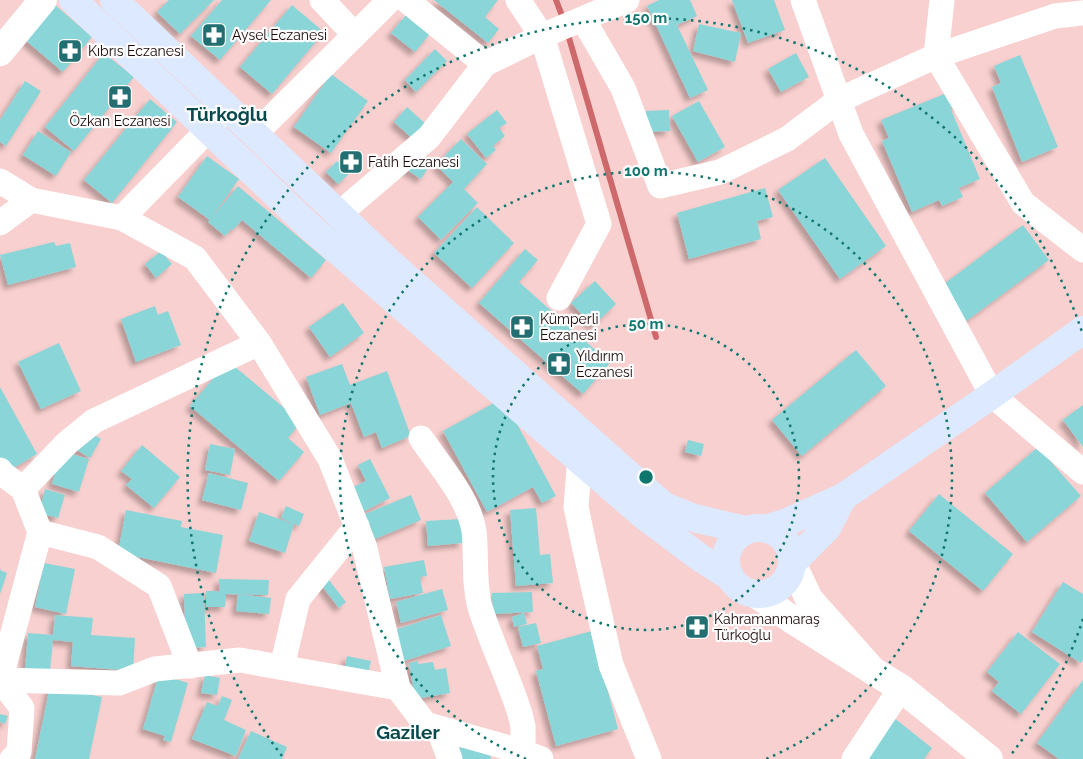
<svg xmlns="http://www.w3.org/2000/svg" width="1083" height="759" font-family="Raleway,sans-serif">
<defs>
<filter id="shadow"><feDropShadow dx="-4.5" dy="4.5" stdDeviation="2.5" flood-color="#0004"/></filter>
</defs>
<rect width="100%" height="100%" fill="#f8d0cf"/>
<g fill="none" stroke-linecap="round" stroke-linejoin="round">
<!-- stream -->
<g stroke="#cd686b" stroke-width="6">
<polyline points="556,0 564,21"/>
<polyline points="567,31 656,337"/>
</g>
</g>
<!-- building -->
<g fill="#89d5d8" filter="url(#shadow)">
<polygon points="169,0 214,0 180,34 157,12"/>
<polygon points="222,0 271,0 220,60 191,36"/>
<polygon points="434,0 498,0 485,17 499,29 488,43"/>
<polygon points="659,0 690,0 697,16 677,25 708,90 690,98 647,6"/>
<polygon points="732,0 774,0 785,30 748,43"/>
<polygon points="54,4 92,37 63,72 24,39"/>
<polygon points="292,5 324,32 272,94 240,67"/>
<polygon points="406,15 430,34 415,52 391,33"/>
<polygon points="699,24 741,33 735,62 693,51"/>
<polygon points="435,49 447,61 416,92 405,80"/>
<polygon points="104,53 134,77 74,151 45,127"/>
<polygon points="796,53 809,77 781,92 768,69"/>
<polygon points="1020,55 1058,147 1022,162 992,87 1001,83 994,66"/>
<polygon points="331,74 368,101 331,153 294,127"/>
<polygon points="25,81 41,91 6,146 0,142 0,120"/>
<polygon points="954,90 960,104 950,107 980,179 959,188 963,197 942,206 939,200 912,212 882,141 889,138 881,120"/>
<polygon points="150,99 177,122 112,203 84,180"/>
<polygon points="699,101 725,147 698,162 672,116"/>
<polygon points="407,107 426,124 413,139 394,122"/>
<polygon points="497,110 507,123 499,128 505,136 493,146 496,150 486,158 467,134"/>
<polygon points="669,110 670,131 647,132 646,111"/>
<polygon points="38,131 71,152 56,176 23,155"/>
<polygon points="461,139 487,164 464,189 478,203 441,240 418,217 453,182 436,165"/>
<polygon points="413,154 430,165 421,179 404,168"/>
<polygon points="207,156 239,179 210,220 178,197"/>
<polygon points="825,158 886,246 840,279 778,190"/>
<polygon points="337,161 349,174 338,184 326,172"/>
<polygon points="238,186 326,260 311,278 242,220 233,230 232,228 225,236 208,222"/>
<polygon points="765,188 773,217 757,221 761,239 689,259 677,213"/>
<polygon points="477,207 514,243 472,288 434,253"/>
<polygon points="1023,225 1049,260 965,322 940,287"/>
<polygon points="54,242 56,246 70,243 76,267 8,285 0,255"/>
<polygon points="525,249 538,260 519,282 610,363 583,394 479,303"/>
<polygon points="161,251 172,264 156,278 145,264"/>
<polygon points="595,281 616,304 593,326 571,303"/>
<polygon points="343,303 364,333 330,357 309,327"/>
<polygon points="155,306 158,315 168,311 181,345 136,362 121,319"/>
<polygon points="59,343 81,391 41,409 18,362"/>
<polygon points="856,350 886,386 802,456 772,420"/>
<polygon points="228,361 301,422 288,438 304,452 279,481 190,406"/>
<polygon points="342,364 350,385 387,371 411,436 382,448 376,432 364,437 351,403 320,415 306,377"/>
<polygon points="0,387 37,454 7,472 0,460"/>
<polygon points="503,398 556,496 542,503 533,487 487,512 443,431"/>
<polygon points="1083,405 1083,447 1063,420"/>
<polygon points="86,430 101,439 90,458 75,449"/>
<polygon points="688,440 704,444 701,456 685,452"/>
<polygon points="210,444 235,449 230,475 205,470"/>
<polygon points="142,445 180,477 154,508 126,485 132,479 121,471"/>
<polygon points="1038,447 1081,496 1027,542 985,493"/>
<polygon points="61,451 89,459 79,492 52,484"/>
<polygon points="370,459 390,498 363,512 351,488 366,481 358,465"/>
<polygon points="209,473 248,483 241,510 202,500"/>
<polygon points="45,489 65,495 58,518 39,513"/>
<polygon points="939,494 1013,554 983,591 909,531"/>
<polygon points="411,495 421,520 375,539 365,514"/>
<polygon points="286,506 304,514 299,526 281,518"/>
<polygon points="536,508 540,555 550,554 553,583 516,586 510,510"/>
<polygon points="126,510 182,521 181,527 223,535 216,573 118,553"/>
<polygon points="259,512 294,524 285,553 249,541"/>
<polygon points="461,519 463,543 428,546 426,521"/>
<polygon points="424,560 427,576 420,577 423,593 390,599 384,567"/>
<polygon points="44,563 75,569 66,614 35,607"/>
<polygon points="0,570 7,573 0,594"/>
<polygon points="325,575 346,602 339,608 318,581"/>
<polygon points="219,579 269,580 268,595 226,594 225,607 206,607 206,591 219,591"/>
<polygon points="1063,582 1083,594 1083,659 1081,663 1032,632"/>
<polygon points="442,589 448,610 401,623 396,602"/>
<polygon points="532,592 533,612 493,614 492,593"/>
<polygon points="204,593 206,647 186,648 184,594"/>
<polygon points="238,594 271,598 269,614 236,611"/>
<polygon points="524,613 527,624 514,627 512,617"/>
<polygon points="55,615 93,618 91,635 135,638 133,671 71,666 73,642 53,640 50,671 25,669 28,633 53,635"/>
<polygon points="441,615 451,646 401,662 391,631"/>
<polygon points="536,623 541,643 523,647 518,627"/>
<polygon points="592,631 618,729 556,746 536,671 543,669 537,646"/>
<polygon points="1018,632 1060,664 1021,714 992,691 999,682 987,672"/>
<polygon points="347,656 371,661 366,682 343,677"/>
<polygon points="418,661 418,664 433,662 435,670 446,668 450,693 415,699 409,663"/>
<polygon points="159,674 188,683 171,742 163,740 165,736 143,729"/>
<polygon points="205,675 220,678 217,695 201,693"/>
<polygon points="1083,680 1083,759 1059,759 1037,743"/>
<polygon points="50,686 102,697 89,759 35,759"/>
<polygon points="222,696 232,700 224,720 246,730 236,756 192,739 207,702 218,706"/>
<polygon points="0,714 8,716 5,724 0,722"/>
<polygon points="893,717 932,748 924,759 859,759"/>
<polygon points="251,731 287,747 282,759 238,759"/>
<polygon points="473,745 489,748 491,759 460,759 458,748"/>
</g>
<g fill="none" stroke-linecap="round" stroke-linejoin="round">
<!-- minor -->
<g stroke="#fff" stroke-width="25">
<polyline points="322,0 355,35"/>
<polyline points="406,0 485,64"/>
<polyline points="518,0 542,36 599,224 559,298"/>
<polyline points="803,0 851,134 992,395 1083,472"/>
<polyline points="942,0 936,56 1023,203 1083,250"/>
<polyline points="583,19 623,88 660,186 720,172 787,139 839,100 936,56 1055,16 1083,13"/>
<polyline points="255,134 390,0"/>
<polyline points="0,181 31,200 122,218 195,258 259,343 330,459 364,545 398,688 425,724 523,752 541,759"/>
<polyline points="339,214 429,137 485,64 542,36 627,0"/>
<polyline points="122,218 208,130 227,107"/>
<polyline points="0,223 31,200"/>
<path d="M421,438C439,465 469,498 474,531C477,556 473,581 480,607C491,643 509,678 520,714L523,726V752"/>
<polyline points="581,443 576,507 584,545 611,665 649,759"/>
<polyline points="0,470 3,474 23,489 40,532 0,681"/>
<polyline points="23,489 67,443 94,421 259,343"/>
<polyline points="40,532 98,547 159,586 190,666"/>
<polyline points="282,667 298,599 357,526"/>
<polyline points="0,680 119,683 155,669 240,660 398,688"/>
<polyline points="1,681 22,708 19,752 12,759"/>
<polyline points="438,728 450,759"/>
<polyline points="854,759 901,688"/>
</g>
<!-- tertiary -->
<g stroke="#fff" stroke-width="28">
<polyline points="0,52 43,0"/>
<polyline points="756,594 794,621 873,671 809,599 792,563"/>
<polyline points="873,671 901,688 989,759"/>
</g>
<!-- secondary -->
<g stroke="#dce9ff" stroke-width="28">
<polyline points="73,0 309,226 643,515 699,557 730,577"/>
<polyline points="114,0 389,262 664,506 694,518 745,530"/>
<circle cx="759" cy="561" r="33"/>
<polyline points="768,528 785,523 843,497 992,395 1083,330"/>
<polyline points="792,563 827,528 843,497"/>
</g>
</g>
<!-- distance rings -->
<g fill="none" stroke="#0f766e" stroke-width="2.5" stroke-dasharray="2.5 5">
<circle cx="646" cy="477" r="153"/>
<path d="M526 759A306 306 0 1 1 766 759"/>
<path d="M1083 619A459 459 0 0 1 1010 756M282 756A459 459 0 1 1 1083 335"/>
</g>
<!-- icons -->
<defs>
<symbol id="pharmacy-square" viewBox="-11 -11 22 22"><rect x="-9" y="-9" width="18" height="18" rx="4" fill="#226e71" stroke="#fcfcfc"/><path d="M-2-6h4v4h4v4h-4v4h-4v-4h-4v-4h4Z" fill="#fff"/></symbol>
</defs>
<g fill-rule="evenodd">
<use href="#pharmacy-square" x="200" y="21" width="28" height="28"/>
<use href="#pharmacy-square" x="56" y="37" width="28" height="28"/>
<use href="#pharmacy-square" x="106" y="83" width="28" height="28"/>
<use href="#pharmacy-square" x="337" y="148" width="28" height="28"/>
<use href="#pharmacy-square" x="508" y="313" width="28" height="28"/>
<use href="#pharmacy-square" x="545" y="350" width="28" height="28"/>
<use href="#pharmacy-square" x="683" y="613" width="28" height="28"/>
</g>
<g text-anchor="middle" stroke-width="4.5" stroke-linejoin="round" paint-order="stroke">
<!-- poi labels -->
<g font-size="14" fill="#1b0708" stroke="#fcfcfc" text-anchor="start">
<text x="232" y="40">Aysel Eczanesi</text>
<text x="88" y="56">Kıbrıs Eczanesi</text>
<text x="120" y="126" text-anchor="middle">Özkan Eczanesi</text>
<text x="368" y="167">Fatih Eczanesi</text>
<text x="540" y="324">Kümperli<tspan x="540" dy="16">Eczanesi</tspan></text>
<text x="576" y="361">Yıldırım<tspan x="576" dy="16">Eczanesi</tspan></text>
<text x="714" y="624">Kahramanmaraş<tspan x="714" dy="16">Türkoğlu</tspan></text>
</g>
<!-- district labels -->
<g font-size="19" font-weight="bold" fill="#07494c" stroke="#fcfcfc">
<text x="227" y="121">Türkoğlu</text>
<text x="408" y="739">Gaziler</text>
</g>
</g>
<circle cx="646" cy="477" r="8" fill="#0f766e" stroke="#fcfcfc" stroke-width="2.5"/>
<g font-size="15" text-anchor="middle" font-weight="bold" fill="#0f766e" stroke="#fcfcfc" stroke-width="4.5" stroke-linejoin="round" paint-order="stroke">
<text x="646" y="23">150 m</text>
<text x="646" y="176">100 m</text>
<text x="646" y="329">50 m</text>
</g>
</svg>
